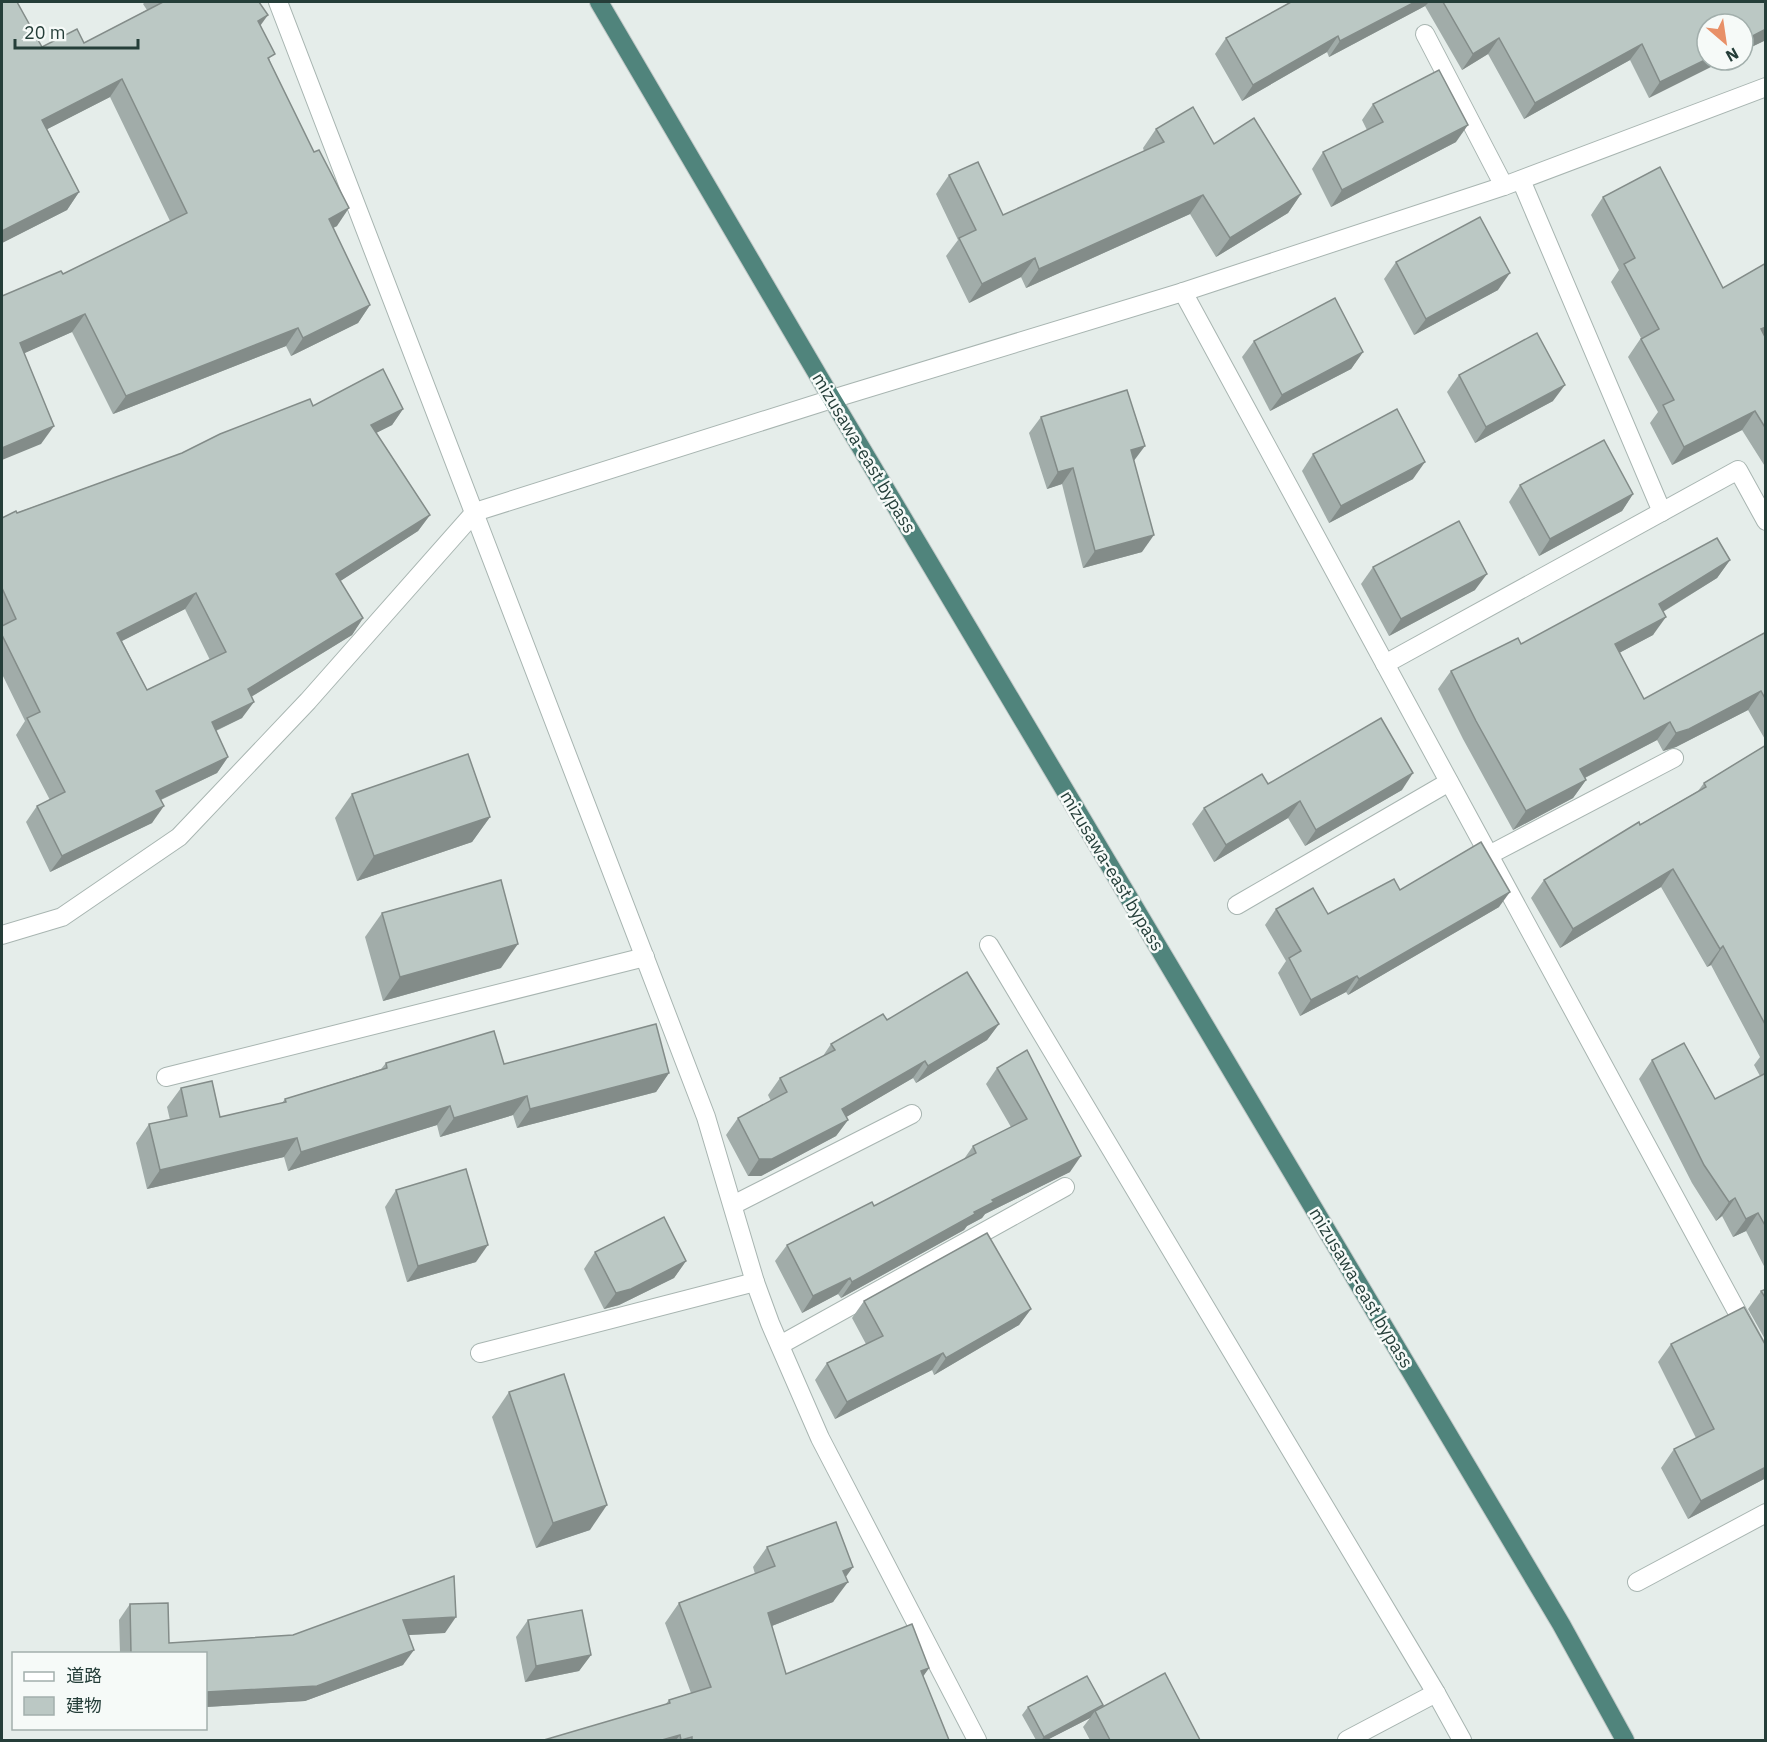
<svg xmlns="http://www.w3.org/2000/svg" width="1767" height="1742" font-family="'IBM Plex Sans','Noto Sans JP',sans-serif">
<rect width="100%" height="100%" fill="#e5edea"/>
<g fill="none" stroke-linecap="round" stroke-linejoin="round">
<defs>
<g id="minor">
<polyline points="1425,34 1504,186"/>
<polyline points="1521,180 1662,512"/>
<polyline points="1183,292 1766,1365"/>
<polyline points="1385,664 1738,470 1766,521"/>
<polyline points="1489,855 1674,758"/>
<polyline points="1237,905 1449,782"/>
<polyline points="989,945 1436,1693 1462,1740"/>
<polyline points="166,1077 645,957"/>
<polyline points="733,1205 912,1114"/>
<polyline points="780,1345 1065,1187"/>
<polyline points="480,1353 755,1282"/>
<polyline points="1637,1582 1766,1513"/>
<polyline points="1347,1740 1436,1693"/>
</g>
<g id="tertiary">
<polyline points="278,2 706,1117 755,1282 770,1323 820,1438 977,1740"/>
<polyline points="2,935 62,917 179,837 308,701 475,512 832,399 1183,292 1504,186 1766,87"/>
</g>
<polyline id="trunk" points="599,2 832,399 1561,1624 1625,1740"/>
</defs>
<!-- minor casing -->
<use href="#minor" stroke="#a8b5b1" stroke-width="20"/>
<!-- tertiary casing -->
<use href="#tertiary" stroke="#a8b5b1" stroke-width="20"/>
<!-- trunk casing -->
<use href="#trunk" stroke="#c2c9c8" stroke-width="20"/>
<!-- minor -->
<use href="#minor" stroke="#fff" stroke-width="18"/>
<!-- tertiary -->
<use href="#tertiary" stroke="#fff" stroke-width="18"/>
<!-- trunk -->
<use href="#trunk" stroke="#50847c" stroke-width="18"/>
</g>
<!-- wall -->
<g fill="#a1aca9" fill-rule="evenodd">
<polygon points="145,2 259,2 261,26 270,61 337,226 333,228 370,305 358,323 291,356 286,346 113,414 72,332 24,353 41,444 2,296 63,274 170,221 110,97 47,129 79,192 67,210 2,243 42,47 84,43 147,10 143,4"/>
<polygon points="1291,2 1766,2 1766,40 1743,51 1743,24 1649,98 1630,60 1524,119 1488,54 1462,70 1425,6 1329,57 1327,52 1242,101 1215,54 1226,38"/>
<polygon points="1373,104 1456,142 1331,207 1312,169 1323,152 1367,130 1362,120"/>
<polygon points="1156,129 1214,144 1301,194 1288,213 1216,257 1190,214 1026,288 1021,277 969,303 946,256 958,240 936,194 949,175 1003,215 1144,151 1143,148"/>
<polygon points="1603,197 1723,288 1766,263 1766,468 1742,430 1672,465 1650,423 1658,412 1628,357 1641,338 1611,282 1619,270 1591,215"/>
<polygon points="1396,262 1498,290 1414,335 1384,279"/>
<polygon points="1254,341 1363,352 1351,369 1270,411 1242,357"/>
<polygon points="1459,375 1553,401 1475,443 1447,392"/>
<path d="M313,406L403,409L392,425L376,433L430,515L418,531L340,581L363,618L352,635L251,697L242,718L216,731L228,757L217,773L161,800L152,823L50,872L26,822L37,806L50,800L16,735L25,721L2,674V518ZM185,609L210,660L147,690L122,641Z"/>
<polygon points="1041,417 1134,461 1142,552 1083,568 1062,484 1047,489 1029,433"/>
<polygon points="1313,454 1413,479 1329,523 1302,471"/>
<polygon points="1520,485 1633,494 1622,511 1539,556 1509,502"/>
<polygon points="1730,560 1717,578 1663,612 1653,635 1619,653 1644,699 1766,632 1766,741 1748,710 1676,747 1663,751 1657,740 1585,778 1586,780 1573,798 1513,830 1463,739 1438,689 1451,671 1521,644"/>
<polygon points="1373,567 1475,590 1389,636 1361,584"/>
<polygon points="1766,745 1766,1270 1746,1231 1733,1237 1722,1216 1716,1221 1692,1183 1639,1079 1652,1060 1715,1099 1760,1076 1754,1065 1760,1057 1711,965 1707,967 1661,887 1560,948 1531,898 1544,880 1698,791 1704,783"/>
<polygon points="1268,784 1402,790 1305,846 1288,818 1214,862 1192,824 1204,808"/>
<polygon points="352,794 490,817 472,842 357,881 335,818"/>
<polygon points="1400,890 1499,907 1348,995 1346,992 1300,1016 1278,973 1286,961 1265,925 1276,909 1328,914"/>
<polygon points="382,913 501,968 383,1001 365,937"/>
<polygon points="887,1020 999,1024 987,1040 916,1083 913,1078 846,1117 848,1120 836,1136 761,1176 748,1176 726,1135 738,1118 771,1101 768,1095 780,1078 823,1056 831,1044"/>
<polygon points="386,1063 504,1064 669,1073 656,1092 517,1128 513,1115 440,1137 437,1125 288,1171 284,1157 147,1189 136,1143 149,1124 170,1120 167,1107 181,1088 220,1117 282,1103 285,1099 381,1069"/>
<polygon points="997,1068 1070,1172 985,1214 982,1218 967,1226 964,1230 841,1298 838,1294 802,1313 775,1261 787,1245 874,1206 964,1159 973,1146 1011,1127 986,1084"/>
<polygon points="396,1190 476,1262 407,1282 385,1207"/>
<polygon points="595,1252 686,1261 674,1278 619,1305 604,1309 584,1269"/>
<polygon points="1766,1289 1766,1341 1748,1309 1761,1291"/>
<polygon points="864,1301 1031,1309 1019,1325 934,1375 932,1370 835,1419 815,1380 827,1363 866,1344 852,1318"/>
<polygon points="1671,1344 1766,1346 1766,1478 1688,1519 1661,1468 1674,1449 1696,1438 1658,1362"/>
<polygon points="509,1392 590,1530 536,1548 492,1417"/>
<polygon points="767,1547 846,1577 833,1602 772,1626 786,1674 929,1668 923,1676 949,1740 544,1740 665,1705 669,1700 691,1693 665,1623 679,1603 755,1574 753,1567"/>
<polygon points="130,1604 169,1643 445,1633 409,1635 403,1665 305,1701 206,1707 206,1653 120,1653 119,1620"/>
<polygon points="528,1620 591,1655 579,1671 525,1682 516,1637"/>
<polygon points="1103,1705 1200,1740 1090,1740 1083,1727 1090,1718 1047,1740 1036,1740 1022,1715 1028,1707"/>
</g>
<!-- shaded-wall -->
<g fill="#838c89">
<polygon points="1415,2 1429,2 1425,6 1329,57 1340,41"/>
<polygon points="268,15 255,33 258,21"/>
<polygon points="1766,29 1766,40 1743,51 1743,41"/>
<polygon points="1338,36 1327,52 1242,101 1253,85"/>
<polygon points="1499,38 1488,54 1462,70 1473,54"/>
<polygon points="1642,44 1630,60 1524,119 1535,103"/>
<polygon points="1707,59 1707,60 1725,60 1649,98 1660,82"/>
<polygon points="122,79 110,97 30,138 42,120"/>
<polygon points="1468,125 1456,142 1331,207 1342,190"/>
<polygon points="79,192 67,210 2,243 2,231"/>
<polygon points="1301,194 1288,213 1216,257 1230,238"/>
<polygon points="1203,195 1190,214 1026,288 1039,269"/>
<polygon points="349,208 337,226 316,236 329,219"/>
<polygon points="1035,258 1021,277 969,303 982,284"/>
<polygon points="1510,273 1498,290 1414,335 1426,319"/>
<polygon points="370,305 358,323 291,356 303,338"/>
<polygon points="85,314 72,332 7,361 20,343"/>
<polygon points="1766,327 1766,337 1748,348 1761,329"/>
<polygon points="298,328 286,346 113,414 126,396"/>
<polygon points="1363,352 1351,369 1270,411 1282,395"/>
<polygon points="1565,385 1553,401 1475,443 1486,427"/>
<polygon points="403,409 392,425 360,441 371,425"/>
<polygon points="1755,411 1742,430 1672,465 1684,447"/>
<polygon points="54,426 41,444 2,460 2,448"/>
<polygon points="1145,446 1133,462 1131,450"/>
<polygon points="1425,462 1413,479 1329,523 1341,506"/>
<polygon points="1073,468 1062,484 1047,489 1058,472"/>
<polygon points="1633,494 1622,511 1539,556 1550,539"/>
<polygon points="430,515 418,531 325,591 336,574"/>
<polygon points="1154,535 1142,552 1083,568 1095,551"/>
<polygon points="1730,560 1717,578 1646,622 1659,604"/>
<polygon points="1487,574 1475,590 1389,636 1401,619"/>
<polygon points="196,593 185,609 106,649 117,633"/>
<polygon points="1666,617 1653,635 1602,662 1615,644"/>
<polygon points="363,618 352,635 236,706 248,689"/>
<polygon points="1761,691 1748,710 1676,747 1663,751 1676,733"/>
<polygon points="254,702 242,718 200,738 212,722"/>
<polygon points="1670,722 1657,740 1567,787 1580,769"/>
<polygon points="228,757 217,773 145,807 156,791"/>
<polygon points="1413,773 1402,790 1305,846 1316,830"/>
<polygon points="1586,780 1573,798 1513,830 1526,811"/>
<polygon points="1300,801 1288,818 1214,862 1226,845"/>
<polygon points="164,806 152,823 50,872 62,856"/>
<polygon points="490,817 472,842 357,881 374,856"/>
<polygon points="1673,869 1661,887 1560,948 1573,929"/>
<polygon points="1510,892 1499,907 1348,995 1359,979"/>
<polygon points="518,944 501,968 383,1001 400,977"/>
<polygon points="1723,946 1711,965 1707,967 1720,949"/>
<polygon points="1357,976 1346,992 1300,1016 1311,1000"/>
<polygon points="999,1024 987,1040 916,1083 928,1066"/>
<polygon points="925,1061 913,1078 831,1126 842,1109"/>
<polygon points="669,1073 656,1092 517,1128 530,1109"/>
<polygon points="527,1096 513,1115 440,1137 454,1118"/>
<polygon points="450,1106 437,1125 288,1171 301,1152"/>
<polygon points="848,1120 836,1136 761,1176 748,1176 759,1159"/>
<polygon points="297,1138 284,1157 147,1189 160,1170"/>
<polygon points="1081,1156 1070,1172 985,1214 982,1218 967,1226 964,1230 841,1298 852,1282 974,1212 992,1200"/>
<polygon points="1735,1198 1722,1216 1716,1221 1729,1202"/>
<polygon points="1758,1213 1746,1231 1733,1237 1746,1219"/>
<polygon points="488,1245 476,1262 407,1282 418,1266"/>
<polygon points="686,1261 674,1278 619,1305 604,1309 616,1293"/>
<polygon points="850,1278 838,1294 802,1313 813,1296"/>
<polygon points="1031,1309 1019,1325 934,1375 946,1358"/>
<polygon points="943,1353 932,1370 835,1419 847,1402"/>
<polygon points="1766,1467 1766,1478 1688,1519 1701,1501"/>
<polygon points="607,1505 590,1530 536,1548 553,1523"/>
<polygon points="853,1567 840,1585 848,1582 833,1602 754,1633 768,1613 843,1571"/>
<polygon points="456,1617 445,1633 392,1636 403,1620"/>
<polygon points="414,1650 403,1665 305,1701 206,1707 206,1692"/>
<polygon points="591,1655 579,1671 525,1682 536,1666"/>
<polygon points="929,1668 915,1688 921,1671"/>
<polygon points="1103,1705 1095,1711 1090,1718 1047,1740 1041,1740 1044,1737"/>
<polygon points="680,1735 676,1740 662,1740"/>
</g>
<!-- building -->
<g fill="#bbc8c4" stroke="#838c89" stroke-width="1.5" fill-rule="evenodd">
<polygon points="2,2 17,2 42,47 77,29 84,43 163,2 259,2 268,15 258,21 275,54 268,58 314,152 319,150 349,208 329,219 370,305 303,338 298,328 126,396 85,314 20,343 54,426 2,448 2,296 61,271 63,274 187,213 122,79 42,120 79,192 2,231"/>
<polygon points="1291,2 1415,2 1340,41 1338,36 1253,85 1226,38"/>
<polygon points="1443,2 1766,2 1766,29 1743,41 1743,24 1707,24 1707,59 1660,82 1642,44 1535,103 1499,38 1473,54"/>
<polygon points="1439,70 1468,125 1342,190 1323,152 1383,122 1373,104"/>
<polygon points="1193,107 1214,144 1254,118 1301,194 1230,238 1203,195 1039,269 1035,258 982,284 959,238 976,230 949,175 978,162 1003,215 1164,142 1156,129"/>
<polygon points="1660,167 1723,288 1766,263 1766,327 1761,329 1766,339 1766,429 1755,411 1684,447 1663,405 1674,400 1641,339 1659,329 1624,264 1635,258 1603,197"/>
<polygon points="1480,217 1510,273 1426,319 1396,262"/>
<polygon points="1335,298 1363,352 1282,395 1254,341"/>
<polygon points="1537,333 1565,385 1486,427 1459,375"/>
<path d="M383,369L403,409L371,425L430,515L336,574L363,618L248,689L254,702L212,722L228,757L156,791L164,806L62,856L37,806L65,792L27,718L40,712L2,635V626L16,619L2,588V518L16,511L17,513L182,453L220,434L310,399L313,406ZM196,593L226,652L147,690L117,633Z"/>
<polygon points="1127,390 1145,446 1131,450 1154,535 1095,551 1073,468 1058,472 1041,417"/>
<polygon points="1397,409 1425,462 1341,506 1313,454"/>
<polygon points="1604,440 1633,494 1550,539 1520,485"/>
<polygon points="1459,521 1487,574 1401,619 1373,567"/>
<polygon points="1717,538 1730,560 1659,604 1666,617 1615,644 1644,699 1766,632 1766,700 1761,691 1689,729 1676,733 1670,722 1580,769 1586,780 1526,811 1476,721 1451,671 1518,638 1521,644"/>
<polygon points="1381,718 1413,773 1316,830 1300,801 1226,845 1204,808 1262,774 1268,784"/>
<polygon points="1766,745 1766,1026 1723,946 1720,949 1673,869 1573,929 1544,880 1639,822 1640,825 1706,787 1704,783"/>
<polygon points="468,754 490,817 374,856 352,794"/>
<polygon points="1481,842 1510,892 1359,979 1357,976 1311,1000 1289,958 1301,951 1276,909 1313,888 1328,914 1394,879 1400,890"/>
<polygon points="501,880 518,944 400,977 382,913"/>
<polygon points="967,972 999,1024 928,1066 925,1061 842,1109 848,1120 772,1159 759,1159 738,1118 787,1092 780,1078 835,1050 831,1044 883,1014 887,1020"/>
<polygon points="656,1024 669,1073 530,1109 527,1096 454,1118 450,1106 301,1152 297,1138 160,1170 149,1124 187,1116 181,1088 212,1081 220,1117 286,1102 285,1099 387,1068 386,1063 494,1031 504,1064"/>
<polygon points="1684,1043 1715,1099 1766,1073 1766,1227 1758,1213 1746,1219 1735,1198 1729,1202 1704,1165 1652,1060"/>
<polygon points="1027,1050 1081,1156 992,1200 994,1202 974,1212 975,1214 852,1282 850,1278 813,1296 787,1245 872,1202 874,1206 976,1153 973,1146 1027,1119 997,1068"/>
<polygon points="466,1169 488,1245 418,1266 396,1190"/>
<polygon points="664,1217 686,1261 631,1289 616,1293 595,1252"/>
<polygon points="987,1233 1031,1309 946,1358 943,1353 847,1402 827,1363 883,1336 864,1301"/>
<polygon points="1766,1289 1766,1299 1761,1291"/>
<polygon points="1744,1307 1766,1346 1766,1467 1701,1501 1674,1449 1714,1429 1671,1344"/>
<polygon points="564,1374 607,1505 553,1523 509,1392"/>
<polygon points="836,1522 853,1567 843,1571 848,1582 768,1613 786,1674 912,1624 929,1668 921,1671 949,1740 692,1740 692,1737 681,1740 680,1735 662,1740 544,1740 670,1703 669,1700 711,1687 679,1603 775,1566 767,1547"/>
<polygon points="454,1576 456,1617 403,1620 414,1650 317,1686 206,1692 206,1653 131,1653 130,1604 168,1603 169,1643 293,1635"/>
<polygon points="582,1610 591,1655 536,1666 528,1620"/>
<polygon points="1165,1673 1200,1740 1110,1740 1095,1711"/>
<polygon points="1087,1676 1103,1705 1044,1737 1028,1707"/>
</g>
<g text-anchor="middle" stroke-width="5" stroke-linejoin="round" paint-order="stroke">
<!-- street labels -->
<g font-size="18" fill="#253e39" stroke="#f6faf8">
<text transform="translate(864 453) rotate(59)" y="6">mizusawa-east bypass</text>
<text transform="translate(1112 871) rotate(59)" y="6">mizusawa-east bypass</text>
<text transform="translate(1361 1288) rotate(59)" y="6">mizusawa-east bypass</text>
</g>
</g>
<!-- border -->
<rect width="1767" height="1742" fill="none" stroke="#253e39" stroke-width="6"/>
<!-- legend -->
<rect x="12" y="1652" width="195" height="78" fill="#f6faf8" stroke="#a2afac" stroke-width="1.5"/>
<rect x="24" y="1672" width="30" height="9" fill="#ffffff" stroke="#a2afac" stroke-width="1.5"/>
<text x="66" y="1682" font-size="18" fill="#253e39">道路</text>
<rect x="24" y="1697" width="30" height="18" fill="#bbc8c4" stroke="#a2afac" stroke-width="1.5"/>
<text x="66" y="1712" font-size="18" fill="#253e39">建物</text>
<!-- north arrow -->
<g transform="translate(1725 42) rotate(151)"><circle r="28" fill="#f6faf8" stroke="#a2afac" stroke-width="1.5"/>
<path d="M0-4.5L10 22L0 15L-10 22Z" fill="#e89068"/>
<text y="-9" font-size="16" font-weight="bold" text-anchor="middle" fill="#253e39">N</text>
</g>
<!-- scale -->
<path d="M15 39v9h123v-9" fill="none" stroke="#253e39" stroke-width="3"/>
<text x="24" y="39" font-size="18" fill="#253e39" stroke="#f6faf8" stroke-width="4.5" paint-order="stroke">20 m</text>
</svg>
